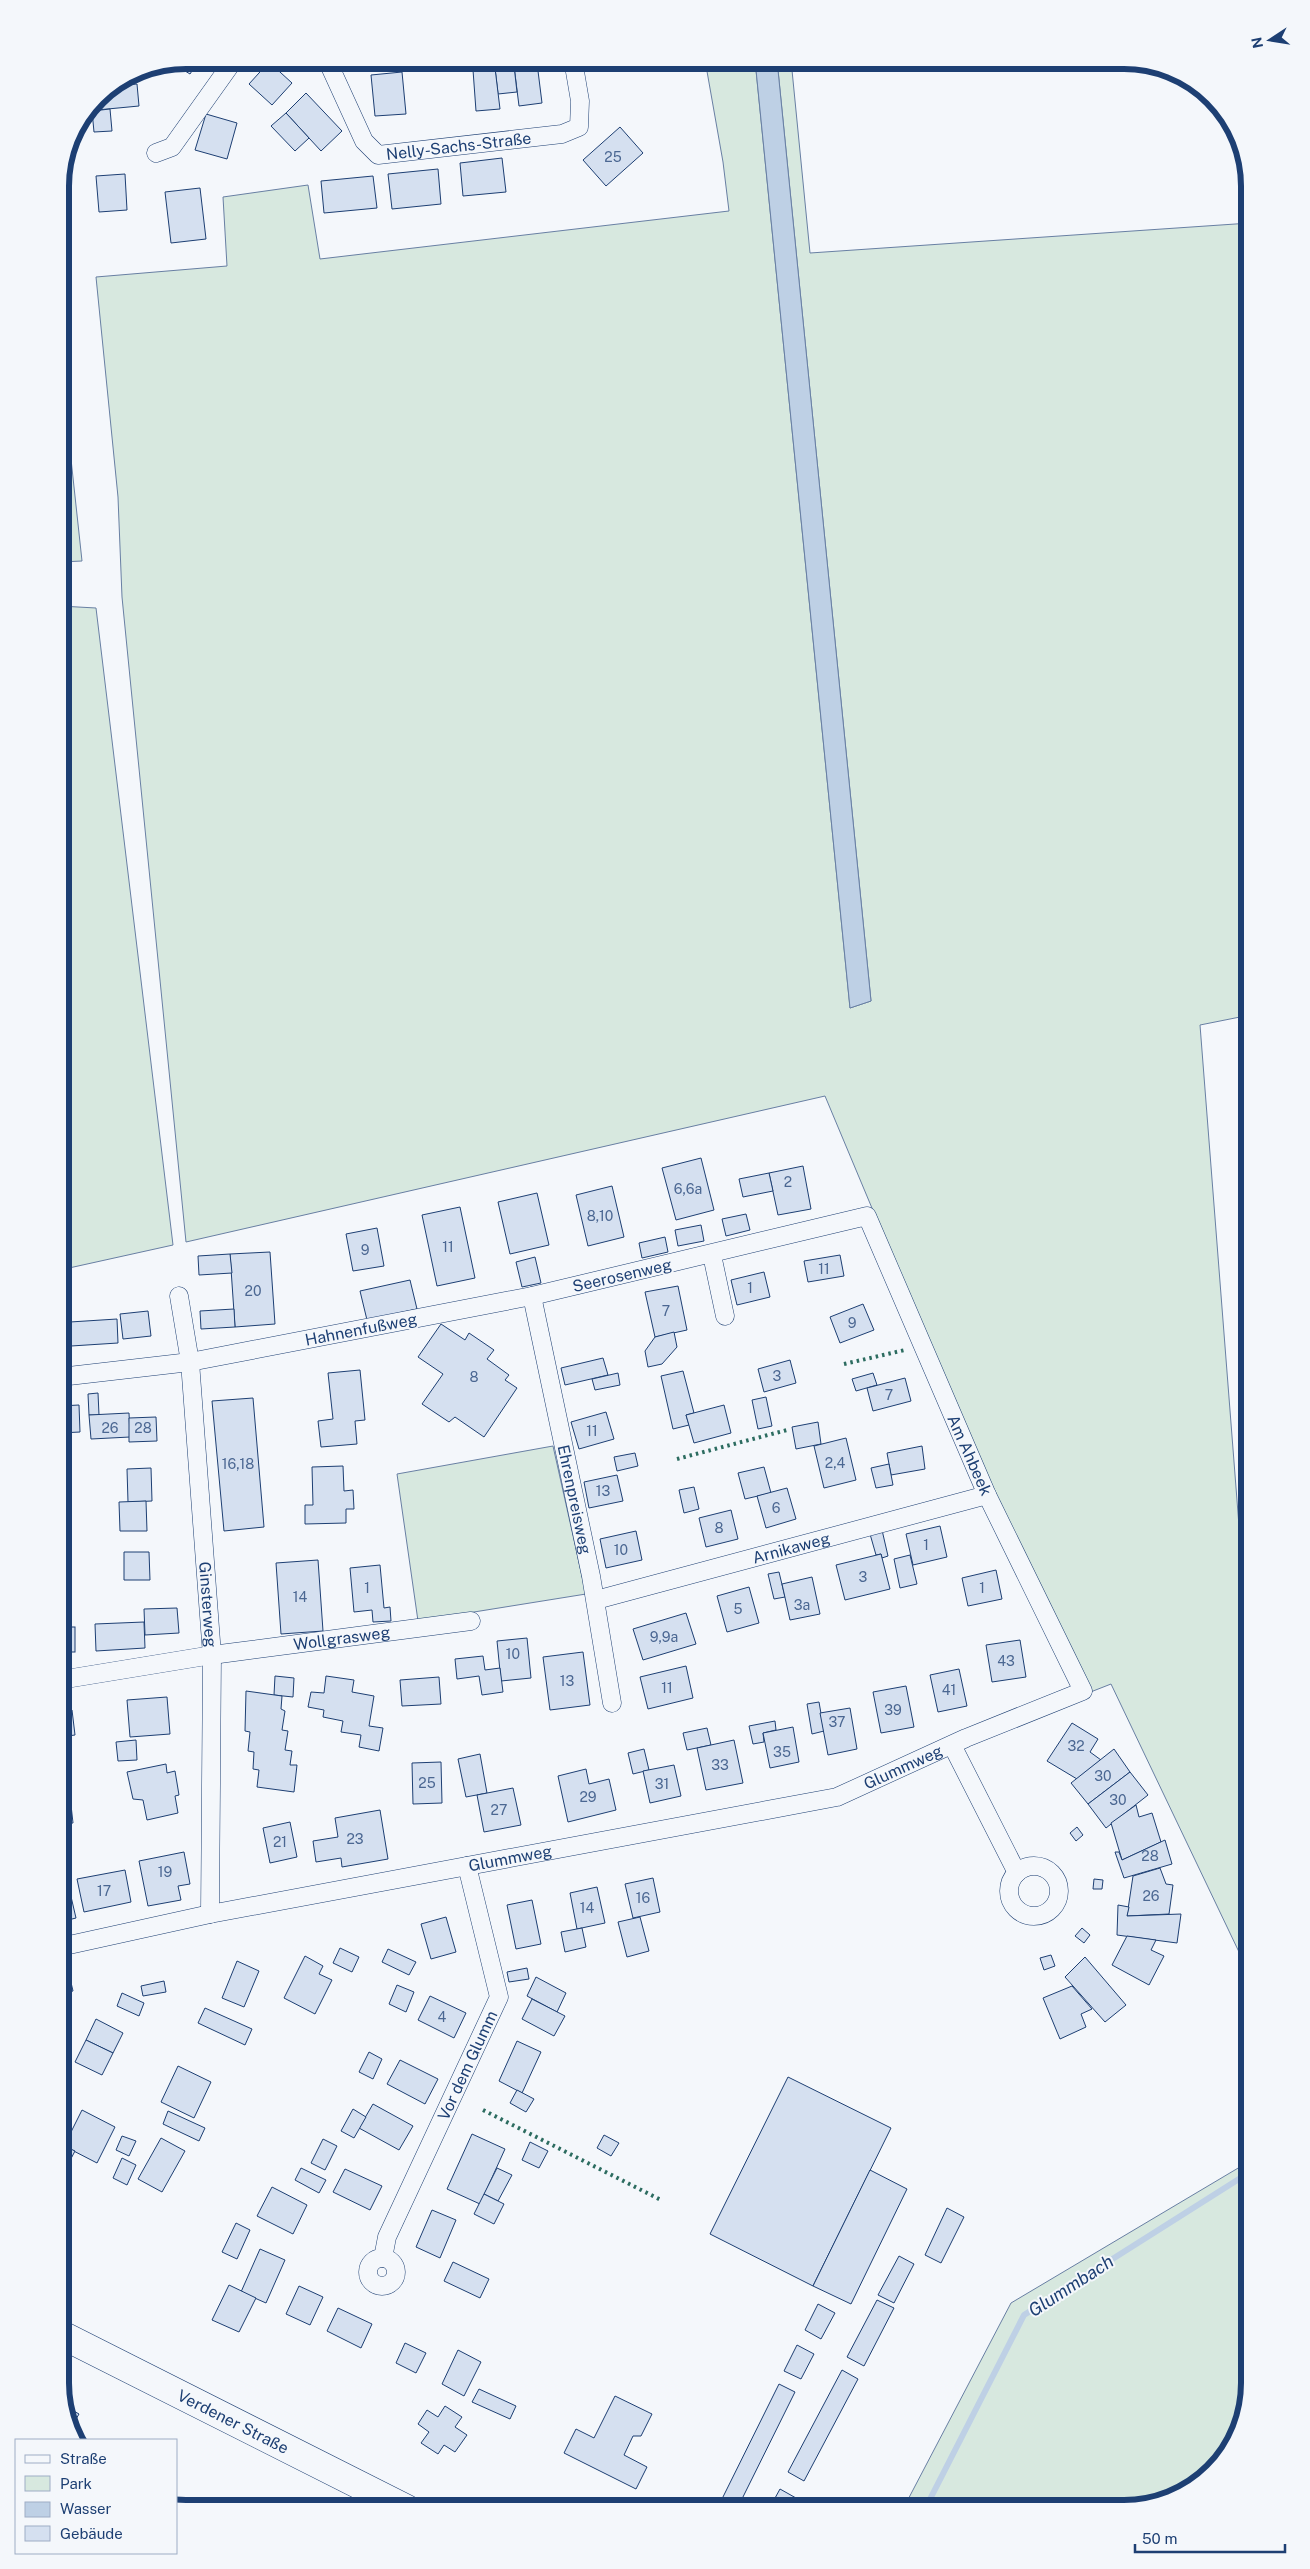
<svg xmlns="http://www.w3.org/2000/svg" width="1310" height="2569" font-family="'Public Sans',sans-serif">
<rect width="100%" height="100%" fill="#f4f7fb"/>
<!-- green -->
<g fill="#d7e8df" stroke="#687fa3">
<polygon points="705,60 755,60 850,1008 871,1001 777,60 791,60 810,253 1250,223 1250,1015 1200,1025 1239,1526 1250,1592 1250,1975 1111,1684 1088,1693 991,1492 825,1096 186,1242 122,597 118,497 96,277 227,266 223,197 308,185 320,259 729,211 723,162"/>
<polygon points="60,357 82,561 60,562"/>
<polygon points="60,606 96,608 173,1245 60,1270"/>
<polygon points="553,1446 586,1594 418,1621 397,1474"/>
<polygon points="1250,2161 1250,2383 1229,2453 1172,2500 1124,2509 903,2509 1011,2303"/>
</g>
<!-- water -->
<polygon fill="#bed0e5" stroke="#687fa3" points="755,60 777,60 871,1001 850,1008"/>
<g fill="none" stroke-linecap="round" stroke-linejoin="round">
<!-- stream -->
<polyline stroke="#bed0e5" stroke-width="6" points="925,2509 1024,2315 1250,2172"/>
</g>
<!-- building -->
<g fill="#d5e0f0" stroke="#1d3f73">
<polygon points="186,60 199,60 190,74 172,63"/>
<polygon points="269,62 292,83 272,105 249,84"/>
<polygon points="537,63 542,103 519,106 514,66"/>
<polygon points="514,66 517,92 498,94 495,68"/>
<polygon points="495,68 500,109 476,111 473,70"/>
<polygon points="402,72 406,114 375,116 371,75"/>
<polygon points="137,84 139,106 97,110 97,97 114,86"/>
<polygon points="306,93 342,131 321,151 286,113"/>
<polygon points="110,109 112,131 94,132 92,111"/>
<polygon points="286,113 309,138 295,151 271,126"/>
<polygon points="206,114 237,123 227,159 195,150"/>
<polygon points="620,127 643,153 606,186 583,160"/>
<polygon points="502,158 506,192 463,196 460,163"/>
<polygon points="438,169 441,204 392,209 388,174"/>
<polygon points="125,174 127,210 99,212 96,176"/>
<polygon points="373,176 377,208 324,213 321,181"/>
<polygon points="200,188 206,239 171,243 165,192"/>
<polygon points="701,1158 714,1210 676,1220 662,1168"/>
<polygon points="803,1166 811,1209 778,1215 769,1173"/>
<polygon points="769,1173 773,1191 743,1197 739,1179"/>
<polygon points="612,1186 624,1237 588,1246 576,1195"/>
<polygon points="537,1193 549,1245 510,1254 498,1202"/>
<polygon points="460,1207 475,1278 437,1286 422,1215"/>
<polygon points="746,1214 750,1230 726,1236 722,1219"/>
<polygon points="701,1225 704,1241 678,1246 675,1230"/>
<polygon points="377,1228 384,1266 353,1271 346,1234"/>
<polygon points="665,1237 668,1252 642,1258 639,1243"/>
<polygon points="270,1252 275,1324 235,1327 230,1254"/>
<polygon points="230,1254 232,1273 199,1275 198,1256"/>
<polygon points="840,1255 844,1276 808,1282 804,1261"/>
<polygon points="535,1257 541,1283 522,1287 516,1262"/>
<polygon points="764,1272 770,1297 737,1305 731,1280"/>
<polygon points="410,1280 417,1309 367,1320 360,1291"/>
<polygon points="678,1286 687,1330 655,1337 645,1292"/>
<polygon points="863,1304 874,1330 840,1343 830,1317"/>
<polygon points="234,1309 235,1327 201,1329 200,1311"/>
<polygon points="148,1311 151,1336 123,1339 120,1314"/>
<polygon points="117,1319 118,1343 71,1346 70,1322"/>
<polygon points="441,1324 465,1340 469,1333 494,1350 487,1359 509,1375 505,1380 517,1388 484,1437 455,1417 449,1422 422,1404 443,1374 418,1357"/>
<polygon points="674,1332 677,1347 662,1364 648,1367 645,1351 655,1337"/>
<polygon points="603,1358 608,1375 565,1385 561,1368"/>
<polygon points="790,1360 796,1383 764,1392 758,1369"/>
<polygon points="360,1370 365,1420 355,1421 357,1444 321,1447 318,1421 333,1419 328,1373"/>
<polygon points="683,1371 694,1413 686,1415 689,1425 673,1429 661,1376"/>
<polygon points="618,1373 620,1385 595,1390 592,1379"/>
<polygon points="873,1373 877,1385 856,1391 852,1379"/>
<polygon points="905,1378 911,1401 873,1411 867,1388"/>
<polygon points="98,1393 99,1415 89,1415 88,1394"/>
<polygon points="766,1397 772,1426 758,1429 752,1400"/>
<polygon points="253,1398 264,1527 224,1531 212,1401"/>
<polygon points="79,1405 80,1432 60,1433 60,1406"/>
<polygon points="724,1405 731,1433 694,1443 686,1415"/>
<polygon points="606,1412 614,1439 579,1449 571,1422"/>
<polygon points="129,1413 130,1437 91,1439 89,1415"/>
<polygon points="156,1417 157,1441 129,1442 129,1418"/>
<polygon points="818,1422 821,1444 796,1449 792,1427"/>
<polygon points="846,1438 856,1480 824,1488 814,1446"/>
<polygon points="922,1446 925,1469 891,1475 887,1453"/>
<polygon points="635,1453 638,1466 617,1471 614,1457"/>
<polygon points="889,1464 893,1485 876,1488 871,1468"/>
<polygon points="343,1466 344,1491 353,1490 354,1509 346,1509 346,1523 305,1524 305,1505 313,1505 312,1467"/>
<polygon points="764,1467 771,1493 745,1499 738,1473"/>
<polygon points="151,1468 152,1501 128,1502 127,1469"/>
<polygon points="617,1475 623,1501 589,1508 584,1482"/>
<polygon points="694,1487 699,1509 684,1513 679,1490"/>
<polygon points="787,1488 796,1519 766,1528 757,1496"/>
<polygon points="146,1501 147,1531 120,1531 119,1502"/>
<polygon points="731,1510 738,1539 706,1547 699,1518"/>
<polygon points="940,1526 947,1557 913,1565 906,1534"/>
<polygon points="882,1530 888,1556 882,1558 881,1554 876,1555 870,1534"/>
<polygon points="636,1531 642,1560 606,1568 600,1539"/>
<polygon points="124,1552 149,1552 150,1580 124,1580"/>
<polygon points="881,1554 890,1589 845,1600 836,1565"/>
<polygon points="910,1555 917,1584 900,1588 894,1559"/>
<polygon points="318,1560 323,1631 281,1634 276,1563"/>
<polygon points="380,1565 384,1608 390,1607 391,1621 373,1622 372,1610 354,1612 350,1568"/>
<polygon points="996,1570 1002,1599 968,1606 962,1578"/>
<polygon points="779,1572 785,1597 774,1599 768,1574"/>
<polygon points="812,1577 820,1614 790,1620 782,1584"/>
<polygon points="749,1587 759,1623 727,1632 717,1596"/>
<polygon points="177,1608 179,1633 145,1635 144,1609"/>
<polygon points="686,1613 696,1644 643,1660 633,1629"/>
<polygon points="144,1622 145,1648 96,1651 95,1624"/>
<rect x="60" y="1627" width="15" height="25"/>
<polygon points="527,1638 531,1678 501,1681 497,1641"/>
<polygon points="1020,1640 1026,1677 992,1682 986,1645"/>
<polygon points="583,1652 590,1705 550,1710 543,1657"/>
<polygon points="483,1656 485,1670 500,1668 503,1692 482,1695 479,1676 457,1679 455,1659"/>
<polygon points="686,1666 693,1698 648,1709 640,1677"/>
<polygon points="959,1669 967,1706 938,1712 930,1675"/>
<polygon points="275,1676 294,1678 293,1697 274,1695"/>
<polygon points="326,1676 354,1680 352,1692 374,1696 369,1726 383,1728 379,1751 359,1747 361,1735 341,1732 343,1721 323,1717 324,1710 308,1707 311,1692 324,1693"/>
<polygon points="439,1677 441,1704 402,1706 400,1680"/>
<polygon points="906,1686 914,1727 881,1733 873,1692"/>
<polygon points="246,1691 282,1696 281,1709 285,1711 282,1730 288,1731 285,1750 292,1751 290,1765 297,1765 294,1792 257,1787 259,1770 253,1769 254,1752 248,1751 250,1732 245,1731"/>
<polygon points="167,1697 170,1734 130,1737 127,1700"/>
<polygon points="819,1702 824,1731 812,1734 807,1704"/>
<polygon points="850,1708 857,1749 828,1755 820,1713"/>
<polygon points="72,1710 75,1735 60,1737 60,1712"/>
<polygon points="775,1721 776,1730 763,1733 764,1742 753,1744 749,1726"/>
<polygon points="1072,1723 1098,1739 1090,1752 1101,1760 1077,1779 1047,1761"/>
<polygon points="793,1727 799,1762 770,1768 763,1733"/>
<polygon points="707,1728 711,1745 687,1750 683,1733"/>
<polygon points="136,1740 137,1760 118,1761 116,1742"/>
<polygon points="734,1740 743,1783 706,1790 697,1748"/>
<polygon points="644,1749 649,1770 633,1774 628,1753"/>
<polygon points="1114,1749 1130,1772 1088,1804 1071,1783"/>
<polygon points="480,1754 487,1793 466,1797 458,1759"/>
<polygon points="441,1762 442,1803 413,1804 412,1763"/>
<polygon points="166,1764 167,1773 175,1771 179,1795 175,1796 178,1813 147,1820 143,1800 133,1799 127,1772"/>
<polygon points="674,1765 681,1796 650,1803 643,1771"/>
<polygon points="586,1769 589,1784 609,1779 616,1810 568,1822 558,1776"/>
<polygon points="1130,1772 1148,1795 1106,1828 1088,1804"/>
<polygon points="68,1778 73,1823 60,1824 60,1779"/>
<polygon points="513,1788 521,1825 484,1832 477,1795"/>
<polygon points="1136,1805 1139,1817 1152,1813 1161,1842 1122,1860 1111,1823"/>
<polygon points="380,1810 388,1859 342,1867 341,1858 316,1862 313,1841 338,1837 335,1818"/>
<polygon points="290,1822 297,1857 270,1863 263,1828"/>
<polygon points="1077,1827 1083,1835 1076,1841 1070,1833"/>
<polygon points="1165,1840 1172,1864 1124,1878 1115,1852 1119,1852 1122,1860"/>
<polygon points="184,1852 190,1884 178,1886 181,1900 148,1906 139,1861"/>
<polygon points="1160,1868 1166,1884 1173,1885 1169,1914 1127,1916 1133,1876"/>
<polygon points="125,1870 131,1902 84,1912 77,1879"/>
<polygon points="653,1878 660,1912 633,1918 625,1884"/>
<polygon points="1094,1879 1103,1880 1102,1889 1093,1889"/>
<polygon points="597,1887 605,1923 577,1929 570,1893"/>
<polygon points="69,1888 76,1918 60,1922 60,1890"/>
<polygon points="532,1900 541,1944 516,1949 507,1905"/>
<polygon points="1118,1905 1129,1907 1127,1916 1181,1914 1177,1943 1117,1935"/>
<polygon points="446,1917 456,1952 431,1959 421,1924"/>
<polygon points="640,1917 649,1951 627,1957 618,1922"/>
<polygon points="582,1928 586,1947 565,1952 561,1932"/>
<polygon points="1082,1928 1090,1935 1084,1943 1075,1936"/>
<polygon points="1127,1936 1156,1940 1151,1950 1164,1956 1149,1985 1112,1965"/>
<polygon points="340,1948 359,1957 352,1972 333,1963"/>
<polygon points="388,1949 416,1962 409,1975 382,1962"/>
<polygon points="1051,1955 1055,1966 1044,1970 1040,1958"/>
<polygon points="305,1956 323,1966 319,1974 332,1980 315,2014 284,1998"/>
<polygon points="1085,1957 1126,2005 1105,2022 1065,1977"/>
<polygon points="237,1961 259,1971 244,2007 222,1998"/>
<polygon points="527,1968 529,1979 509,1982 507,1972"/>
<polygon points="69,1974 73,1991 60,1994 60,1976"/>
<polygon points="536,1977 566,1993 557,2012 527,1996"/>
<polygon points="164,1981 166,1992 143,1996 141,1986"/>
<polygon points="397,1985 414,1992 406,2012 389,2004"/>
<polygon points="1072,1986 1092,2009 1081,2014 1086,2027 1060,2039 1043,1998"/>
<polygon points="122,1993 144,2003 139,2016 117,2006"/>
<polygon points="430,1996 466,2013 454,2038 418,2020"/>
<polygon points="532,1999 565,2016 554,2036 522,2019"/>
<polygon points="205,2008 252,2029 245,2045 198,2023"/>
<polygon points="96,2019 123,2033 113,2053 86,2040"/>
<polygon points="86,2040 113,2053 102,2075 75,2062"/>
<polygon points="517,2041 541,2052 522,2093 499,2081"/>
<polygon points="369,2052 382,2059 373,2079 359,2072"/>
<polygon points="400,2060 438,2079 425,2104 387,2084"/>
<polygon points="178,2066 211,2082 194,2118 161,2102"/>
<polygon points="788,2077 891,2128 813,2286 710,2234"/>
<polygon points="517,2090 534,2099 526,2112 510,2103"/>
<polygon points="373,2104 413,2126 399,2150 359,2128"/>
<polygon points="353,2109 366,2117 354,2138 341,2131"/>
<polygon points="82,2110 115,2127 97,2163 64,2146"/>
<polygon points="168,2111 205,2128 199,2141 163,2124"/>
<polygon points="472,2134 505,2149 480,2204 447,2189"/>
<polygon points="604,2135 619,2143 611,2156 597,2148"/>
<polygon points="122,2136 136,2141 129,2156 116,2150"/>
<polygon points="161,2138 185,2151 162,2192 138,2179"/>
<polygon points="323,2139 337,2146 325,2170 311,2163"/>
<polygon points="530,2142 548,2151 539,2168 522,2160"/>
<polygon points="60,2144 75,2151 65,2170 60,2167"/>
<polygon points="122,2158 136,2165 127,2185 113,2178"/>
<polygon points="301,2168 326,2180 319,2193 295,2180"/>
<polygon points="497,2168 512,2175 498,2201 484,2194"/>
<polygon points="345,2169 382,2186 370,2210 333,2192"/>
<polygon points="870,2170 907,2189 851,2304 813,2286"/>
<polygon points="272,2187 307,2205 293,2234 257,2216"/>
<polygon points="484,2194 504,2204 494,2224 474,2214"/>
<polygon points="947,2208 964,2217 941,2263 925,2255"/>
<polygon points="432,2210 456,2220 440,2258 416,2247"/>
<polygon points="236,2223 250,2230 237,2259 222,2252"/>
<polygon points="260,2249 285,2260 266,2303 241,2292"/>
<polygon points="899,2256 914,2264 894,2303 878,2295"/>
<polygon points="453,2262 489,2279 480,2298 444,2281"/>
<polygon points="229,2285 256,2298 239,2332 212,2320"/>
<polygon points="299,2286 323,2297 310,2325 286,2314"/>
<polygon points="877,2300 894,2308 864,2366 847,2357"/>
<polygon points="818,2304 835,2313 821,2339 805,2330"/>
<polygon points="338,2308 372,2324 361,2348 327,2331"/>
<polygon points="405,2343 426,2353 416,2373 396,2363"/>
<polygon points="797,2345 814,2354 801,2379 784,2371"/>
<polygon points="458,2350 481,2362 464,2396 442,2384"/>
<polygon points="842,2370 858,2379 804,2481 788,2472"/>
<polygon points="779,2384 795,2392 737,2509 717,2509"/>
<polygon points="479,2389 516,2406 510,2419 472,2402"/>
<polygon points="615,2396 652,2414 641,2436 633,2436 624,2455 647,2467 636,2489 564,2453 576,2429 594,2438"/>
<polygon points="65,2406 79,2414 69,2431"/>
<polygon points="445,2406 462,2417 455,2427 467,2435 455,2452 444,2445 438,2454 421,2443 429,2432 418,2424 427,2410 438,2417"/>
<polygon points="780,2489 796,2498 790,2509 769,2509"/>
</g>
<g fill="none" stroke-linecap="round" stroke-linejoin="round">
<defs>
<g id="street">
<path id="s1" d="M327,60L364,141L378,155L562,134L579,127L580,101L573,60"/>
<polyline points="156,153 172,147 234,60"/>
<polyline points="712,1255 725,1316"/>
<path id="s2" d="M179,1296L190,1362L212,1655L210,1914"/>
<path id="s3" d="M532,1296L591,1576L612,1703"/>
<path id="s4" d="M596,1600L987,1495"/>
<path id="s5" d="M60,1680L212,1655L471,1621"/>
<polyline points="952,1745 1017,1873"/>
<circle cx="1034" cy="1891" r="25"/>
<path id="s6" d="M60,1947L210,1914L837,1797L966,1738L1083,1691L987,1495L867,1216L532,1296L190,1362L60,1377"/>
<path id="s7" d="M383,2258L387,2237L499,1997L467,1866"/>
<circle cx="382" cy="2272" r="14"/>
</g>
<g id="primary">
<path id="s8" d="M60,2334L407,2509"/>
</g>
</defs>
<!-- street casing -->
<use href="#street" stroke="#1d3f73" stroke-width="19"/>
<!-- primary casing -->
<use href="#primary" stroke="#1d3f73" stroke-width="29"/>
<!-- street -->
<use href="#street" stroke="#f4f7fb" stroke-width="18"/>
<!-- primary -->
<use href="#primary" stroke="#f4f7fb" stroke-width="28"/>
<!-- hedge -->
<g stroke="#2c6c60" stroke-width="4" stroke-dasharray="2.5 4" stroke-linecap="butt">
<polyline points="844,1364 905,1350"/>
<polyline points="677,1459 787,1430"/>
<polyline points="483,2110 661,2200"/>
</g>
</g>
<g text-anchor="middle" stroke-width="4" stroke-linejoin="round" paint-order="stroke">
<!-- number labels -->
<g font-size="14" fill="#4b6792">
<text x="613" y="162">25</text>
<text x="788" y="1187">2</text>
<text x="688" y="1194">6,6a</text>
<text x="600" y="1221">8,10</text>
<text x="448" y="1252">11</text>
<text x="365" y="1255">9</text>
<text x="824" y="1274">11</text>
<text x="750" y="1293">1</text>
<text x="253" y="1296">20</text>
<text x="666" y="1316">7</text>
<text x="852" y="1328">9</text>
<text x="777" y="1381">3</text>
<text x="474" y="1382">8</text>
<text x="889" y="1400">7</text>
<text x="110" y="1433">26</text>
<text x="143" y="1433">28</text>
<text x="592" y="1436">11</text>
<text x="835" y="1468">2,4</text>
<text x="238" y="1469">16,18</text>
<text x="603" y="1496">13</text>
<text x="776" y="1513">6</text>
<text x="719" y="1533">8</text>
<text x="926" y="1550">1</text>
<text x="621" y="1555">10</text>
<text x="863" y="1582">3</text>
<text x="367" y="1593">1</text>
<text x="982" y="1593">1</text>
<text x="300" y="1602">14</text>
<text x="802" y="1610">3a</text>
<text x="738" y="1614">5</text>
<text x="664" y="1642">9,9a</text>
<text x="513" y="1659">10</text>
<text x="1006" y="1666">43</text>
<text x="567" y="1686">13</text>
<text x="667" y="1693">11</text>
<text x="949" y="1695">41</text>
<text x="893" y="1715">39</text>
<text x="837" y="1727">37</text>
<text x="1076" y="1751">32</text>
<text x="782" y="1757">35</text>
<text x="720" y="1770">33</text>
<text x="1103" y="1781">30</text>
<text x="427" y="1788">25</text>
<text x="662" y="1789">31</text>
<text x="588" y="1802">29</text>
<text x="1118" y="1805">30</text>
<text x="499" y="1815">27</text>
<text x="355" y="1844">23</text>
<text x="280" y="1847">21</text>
<text x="1150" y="1861">28</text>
<text x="165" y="1877">19</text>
<text x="104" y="1896">17</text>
<text x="1151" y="1901">26</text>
<text x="643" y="1903">16</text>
<text x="587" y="1913">14</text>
<text x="442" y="2022">4</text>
</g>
<!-- street labels -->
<g font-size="16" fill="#1d3f73" stroke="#f4f7fb">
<text dy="6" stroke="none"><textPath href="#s1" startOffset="190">Nelly-Sachs-Straße</textPath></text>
<text transform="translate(622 1275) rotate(-13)" y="6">Seerosenweg</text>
<text transform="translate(361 1329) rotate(-11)" y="6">Hahnenfußweg</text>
<text transform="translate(970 1455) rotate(66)" y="6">Am Ahbeek</text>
<text dy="6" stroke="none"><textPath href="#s3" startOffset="208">Ehrenpreisweg</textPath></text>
<text dy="6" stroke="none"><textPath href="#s4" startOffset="202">Arnikaweg</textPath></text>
<text dy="6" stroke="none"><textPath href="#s2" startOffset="310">Ginsterweg</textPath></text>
<text dy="6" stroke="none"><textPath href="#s5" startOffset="285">Wollgrasweg</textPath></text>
<text dy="6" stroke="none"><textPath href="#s6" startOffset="864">Glummweg</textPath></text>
<text dy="6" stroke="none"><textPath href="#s6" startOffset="459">Glummweg</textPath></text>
<text dy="6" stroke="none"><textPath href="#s7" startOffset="211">Vor dem Glumm</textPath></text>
<text dy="6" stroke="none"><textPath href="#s8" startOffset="194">Verdener Straße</textPath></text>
</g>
<!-- water labels -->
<g font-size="18" font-style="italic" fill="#1d3f73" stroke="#f4f7fb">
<text transform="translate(1071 2286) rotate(-33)" y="6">Glummbach</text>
</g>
</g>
<!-- crop -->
<path d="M0 0H1310V2569H0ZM186 69H1124A117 117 0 0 1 1241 186V2383A117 117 0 0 1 1124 2500H186A117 117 0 0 1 69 2383V186A117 117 0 0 1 186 69Z" fill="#f4f7fb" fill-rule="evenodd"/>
<path fill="none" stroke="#1d3f73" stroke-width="6" d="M186 69H1124A117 117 0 0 1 1241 186V2383A117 117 0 0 1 1124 2500H186A117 117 0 0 1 69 2383V186A117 117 0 0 1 186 69Z"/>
<!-- legend -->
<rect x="15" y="2439" width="162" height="115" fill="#f4f7fb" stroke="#9eadc5"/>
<rect x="25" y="2455" width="25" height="8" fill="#f4f7fb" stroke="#9eadc5"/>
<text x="60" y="2464" font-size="15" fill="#1d3f73">Straße</text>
<rect x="25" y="2476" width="25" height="15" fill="#d7e8df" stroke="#9eadc5"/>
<text x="60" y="2489" font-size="15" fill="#1d3f73">Park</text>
<rect x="25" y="2502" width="25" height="15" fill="#bed0e5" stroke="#9eadc5"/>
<text x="60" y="2514" font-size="15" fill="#1d3f73">Wasser</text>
<rect x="25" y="2526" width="25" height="15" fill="#d5e0f0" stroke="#9eadc5"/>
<text x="60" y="2539" font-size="15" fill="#1d3f73">Gebäude</text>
<!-- north arrow -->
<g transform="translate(1270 40) rotate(258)" stroke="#f4f7fb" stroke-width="4" paint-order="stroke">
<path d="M0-4L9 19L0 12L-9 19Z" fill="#1d3f73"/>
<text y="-8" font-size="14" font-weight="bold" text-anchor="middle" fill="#1d3f73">N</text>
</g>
<!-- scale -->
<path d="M1135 2544v8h150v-8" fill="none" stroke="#1d3f73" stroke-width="2.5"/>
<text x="1142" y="2544" font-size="15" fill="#1d3f73" stroke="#f4f7fb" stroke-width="4" paint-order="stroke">50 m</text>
</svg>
